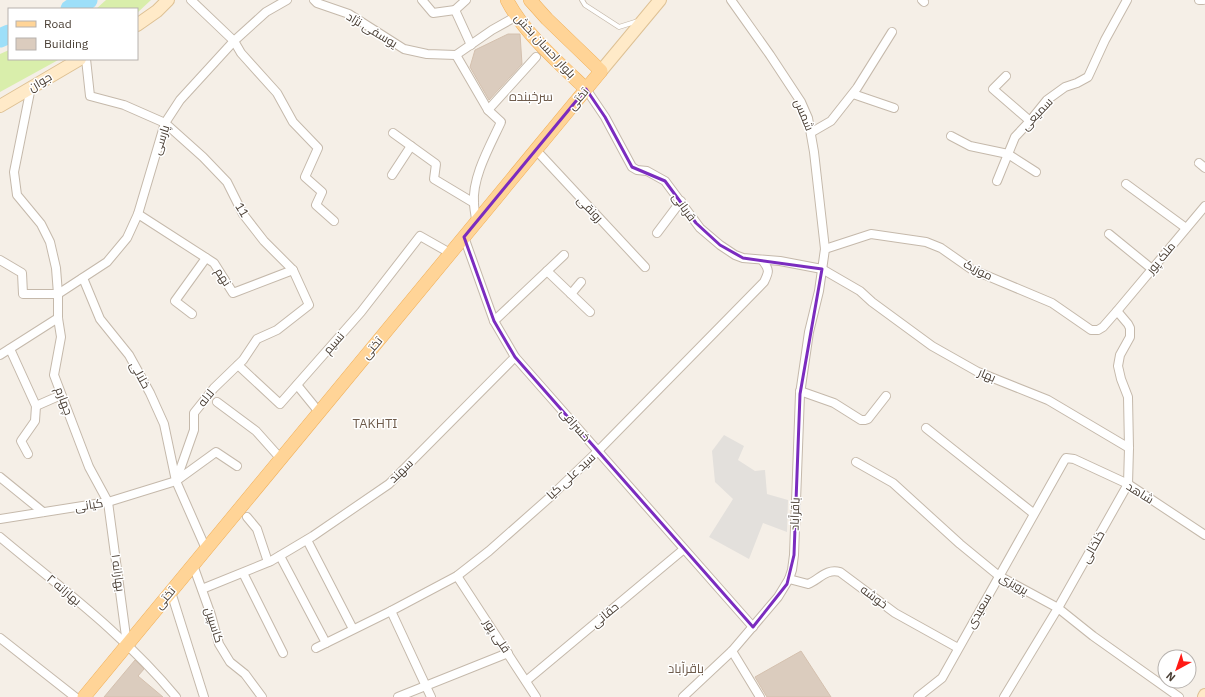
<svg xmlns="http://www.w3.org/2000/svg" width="1205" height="697" font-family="'IBM Plex Sans',Cairo,sans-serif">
<rect width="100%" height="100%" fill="#f5efe7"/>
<!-- green -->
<g fill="#d9eeab">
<polygon points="106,0 151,0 137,13 137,9 96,9"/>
<polygon points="9,50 9,59 60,59 0,92 0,54"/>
</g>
<!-- parking -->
<polygon fill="#e3e0dc" points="724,435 744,446 738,460 755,471 765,470 767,494 788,500 787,532 763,523 749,559 709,537 733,499 715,482 712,451"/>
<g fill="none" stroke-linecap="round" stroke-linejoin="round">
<!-- river -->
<g stroke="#9ddff9" stroke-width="19">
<polyline points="70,9 88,0"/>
<polyline points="0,38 9,34"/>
</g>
</g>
<!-- building -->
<g fill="#dbccbe" stroke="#d4c0ae">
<polygon points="508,34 520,34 522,64 489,100 470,67 475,50"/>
<polygon points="801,651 831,697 767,697 755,677"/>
<polygon points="135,660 144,669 138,676 163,697 104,697"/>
</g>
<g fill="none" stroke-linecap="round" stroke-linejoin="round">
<defs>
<polyline id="lane" points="582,0 585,5 619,27 638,21"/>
<g id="street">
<polyline points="191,0 234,41 241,53 277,93 293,122 318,148 305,177 322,192 316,205 334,221"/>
<polyline points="314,0 317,3 349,14 404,49 427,54 456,55 492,30 517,16"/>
<polyline points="422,0 433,13 455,10 471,45"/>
<polyline points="922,0 924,2"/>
<polyline points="1199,0 1203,0"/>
<polyline points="455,10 466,0"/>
<path d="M456,55L488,110L501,122C490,146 472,177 474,203C474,209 476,216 476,222"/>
<polyline points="86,59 90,96 124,105 165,123 203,157 227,182 243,214 264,241 293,270 309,305 277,330 257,339 243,360 214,388 194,413 194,430 176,481"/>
<polyline points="1006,76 993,89 1030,121"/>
<polyline points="31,87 14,172 17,195 41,224 50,242 56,268 58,294 58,318 61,337 54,375 89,467 108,502 127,644"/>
<polyline points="586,89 605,117 632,167 637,170 647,171 665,181 700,228 720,245 735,255 743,258 780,261 822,269 860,291 872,302 932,346 978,372 1048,400 1129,448"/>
<polyline points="853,94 894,108"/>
<polyline points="488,110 536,57"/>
<polyline points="812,132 831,121 857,88 892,32"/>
<polyline points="393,133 436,164 434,179 474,203"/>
<polyline points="951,136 970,146 1008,154 1036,172"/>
<polyline points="536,150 645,267"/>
<polyline points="1199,163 1205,168"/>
<polyline points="392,175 411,146"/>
<polyline points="997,181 1015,137 1030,121 1047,100 1065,87 1077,83 1088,77 1105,40 1127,0"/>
<polyline points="1126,184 1186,228"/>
<polyline points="138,214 214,263 233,293 293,270"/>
<polyline points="657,233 681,201"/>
<polyline points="1109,234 1152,269"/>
<polyline points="464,237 494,321 515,357 753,627"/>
<polyline points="825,249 871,234 926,242 941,248 971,269 1052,303 1091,330 1098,330 1103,327 1117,311 1205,206"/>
<polyline points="0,260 22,273 23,294 58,294"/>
<polyline points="547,271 590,312"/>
<polyline points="83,278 100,319 129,355 150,393 164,424 176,481 206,549"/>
<polyline points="58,294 107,262 127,238 138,214 165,123 180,100 234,41 266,12 287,0"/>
<polyline points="571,294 581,282"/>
<polyline points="192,314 175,301 206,258"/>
<polyline points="494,321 564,255"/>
<polyline points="10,349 36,406 35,421 21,441 28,454"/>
<polyline points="0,355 58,318"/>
<polyline points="238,365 280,404 361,312 420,236 450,253"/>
<polyline points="297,385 319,412"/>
<polyline points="800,391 834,403 861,420 865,420 868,419 886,396"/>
<polyline points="217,402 256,431 281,459"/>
<polyline points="36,406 61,395"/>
<polyline points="926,428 1033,513"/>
<polyline points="856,462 893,483 960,544 999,576 1058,608 1093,636 1179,697"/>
<polyline points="0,477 43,512"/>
<polyline points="247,517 257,529 268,562"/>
<polyline points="0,519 108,502 176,481 216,452 237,466"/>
<path d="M0,537C61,588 126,636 176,697"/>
<polyline points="307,540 353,629"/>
<polyline points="280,556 326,643"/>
<polyline points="193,565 211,615 219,644 230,662 245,674 262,697"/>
<polyline points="243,573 283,653"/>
<polyline points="457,576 536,697"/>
<path d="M789,579L808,584C819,580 826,568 840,572L895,613L958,648"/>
<polyline points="202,589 271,561 313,536 389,484 515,357"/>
<polyline points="171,592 204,697"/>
<polyline points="391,611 431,697"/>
<polyline points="0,638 75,697"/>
<path d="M316,648L391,611L457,576L489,551L549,498L598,451L764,282C769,272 770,270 762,260"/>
<polyline points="732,651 760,697"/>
<polyline points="526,681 684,549"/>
<polyline points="398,697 508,653"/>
<polyline points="683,697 732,651 778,597 789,579 792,570 794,555 800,394 809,332 819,291 825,249 814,152 808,118 801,102 770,55 731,0"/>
<polyline points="918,697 942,678 1064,461 1066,458 1074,459 1128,484 1205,535"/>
<polyline points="1004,697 1058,608 1128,484 1129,448 1128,397 1121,379 1118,366 1120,355 1130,337 1130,328 1128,324 1117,311"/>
</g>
<g id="secondary">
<polyline points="137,25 157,11 168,0"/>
<polyline points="601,71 660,0"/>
<polyline points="0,106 80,59"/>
<polyline points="1204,697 1205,695"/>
</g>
<g id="primary">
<path d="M507,0C523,32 560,64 586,89"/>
<polyline points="84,697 601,71 547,19 530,0"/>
</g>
</defs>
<!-- lane casing -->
<use href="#lane" stroke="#c5b9ab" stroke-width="5.5"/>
<!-- street casing -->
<use href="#street" stroke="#c5b9ab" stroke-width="10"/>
<!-- secondary casing -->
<use href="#secondary" stroke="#dec194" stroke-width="14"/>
<!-- primary casing -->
<use href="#primary" stroke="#f1b059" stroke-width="14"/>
<!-- lane -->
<use href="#lane" stroke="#fff" stroke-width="4"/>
<!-- street -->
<use href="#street" stroke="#fff" stroke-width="8"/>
<!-- secondary -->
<use href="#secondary" stroke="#ffeac8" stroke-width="12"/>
<!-- primary -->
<use href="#primary" stroke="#ffd497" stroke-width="13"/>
</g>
<!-- marked area -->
<path fill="none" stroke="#7b2cbf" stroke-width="3" stroke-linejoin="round" d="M586,89L605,117L632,167L665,181L696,223L720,245L743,258L822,269L800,394L794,555L787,584L753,627L515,357L494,321L464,237Z"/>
<g text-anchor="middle" stroke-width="3" stroke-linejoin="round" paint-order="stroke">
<!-- street labels -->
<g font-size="12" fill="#4a3f35" stroke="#fff">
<text transform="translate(372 30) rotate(31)" y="4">یوسفی نژاد</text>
<text transform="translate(545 46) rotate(47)" y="4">بلوار احسان بخش</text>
<text transform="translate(40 82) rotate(-30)" y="4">جوان</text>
<text transform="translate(578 99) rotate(-50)" y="4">تختی</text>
<text transform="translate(1037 114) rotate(-47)" y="4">سمیعی</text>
<text transform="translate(804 115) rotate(68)" y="4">شمس</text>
<text transform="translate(161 140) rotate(-72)" y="4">پارسی</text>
<text transform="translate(684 207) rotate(54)" y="4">قربانی</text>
<text transform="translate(590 209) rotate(46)" y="4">رونقی</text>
<text transform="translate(242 210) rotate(59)" y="4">11</text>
<text transform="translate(1161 258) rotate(-50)" y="4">ملک پور</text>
<text transform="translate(978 270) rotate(27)" y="4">موزیک</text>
<text transform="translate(223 277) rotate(57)" y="4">نهم</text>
<text transform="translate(334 343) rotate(-49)" y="4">نسیم</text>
<text transform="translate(372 348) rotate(-50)" y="4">تختی</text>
<text transform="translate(140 375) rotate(61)" y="4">خلالی</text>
<text transform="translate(987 375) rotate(23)" y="4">بهار</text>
<text transform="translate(206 398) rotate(-51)" y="4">لاله</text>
<text transform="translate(64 401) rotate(69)" y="4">چهارم</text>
<text transform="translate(575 425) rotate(49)" y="4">خسراقی</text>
<text transform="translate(401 471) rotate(-44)" y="4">سهند</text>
<text transform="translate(571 476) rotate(-43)" y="4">سید علی کیا</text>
<text transform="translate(1140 493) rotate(32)" y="4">شاهد</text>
<text transform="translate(89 505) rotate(-9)" y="4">کیانی</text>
<text transform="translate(795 514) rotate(-88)" y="4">باقرآباد</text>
<text transform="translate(1093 547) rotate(-61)" y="4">خلخالی</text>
<text transform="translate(118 573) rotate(82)" y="4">بهارانه ۱</text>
<text transform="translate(1014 584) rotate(30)" y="4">پرویزی</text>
<text transform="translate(64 590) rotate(40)" y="4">بهارانه ۲</text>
<text transform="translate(874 597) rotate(37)" y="4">خوشه</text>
<text transform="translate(165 598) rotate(-50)" y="4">تختی</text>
<text transform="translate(979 611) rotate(-60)" y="4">سعیدی</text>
<text transform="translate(605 615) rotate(-40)" y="4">حقانی</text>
<text transform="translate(214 625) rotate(72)" y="4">کاسپین</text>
<text transform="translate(497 636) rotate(57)" y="4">قلی پور</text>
</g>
<!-- neighbourhood labels -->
<g font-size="13" fill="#6e5b4b" stroke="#fff">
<text x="531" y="101">سرخبنده</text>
<text x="375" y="428">TAKHTI</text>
<text x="686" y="673">باقرآباد</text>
</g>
</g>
<!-- legend -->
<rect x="8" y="8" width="130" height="52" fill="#ffffff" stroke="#b7b2ae"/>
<rect x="16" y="21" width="20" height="6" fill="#ffd497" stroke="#b7b2ae"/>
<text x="44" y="28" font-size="12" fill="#4a3f35">Road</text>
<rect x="16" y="38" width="20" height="12" fill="#dbccbe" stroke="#b7b2ae"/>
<text x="44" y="48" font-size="12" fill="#4a3f35">Building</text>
<!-- north arrow -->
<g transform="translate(1177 669) rotate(220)"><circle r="19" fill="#ffffff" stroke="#b7b2ae"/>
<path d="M0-3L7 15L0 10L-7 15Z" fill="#ff1a15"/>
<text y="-6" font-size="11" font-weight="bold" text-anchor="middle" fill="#4a3f35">N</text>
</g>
</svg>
